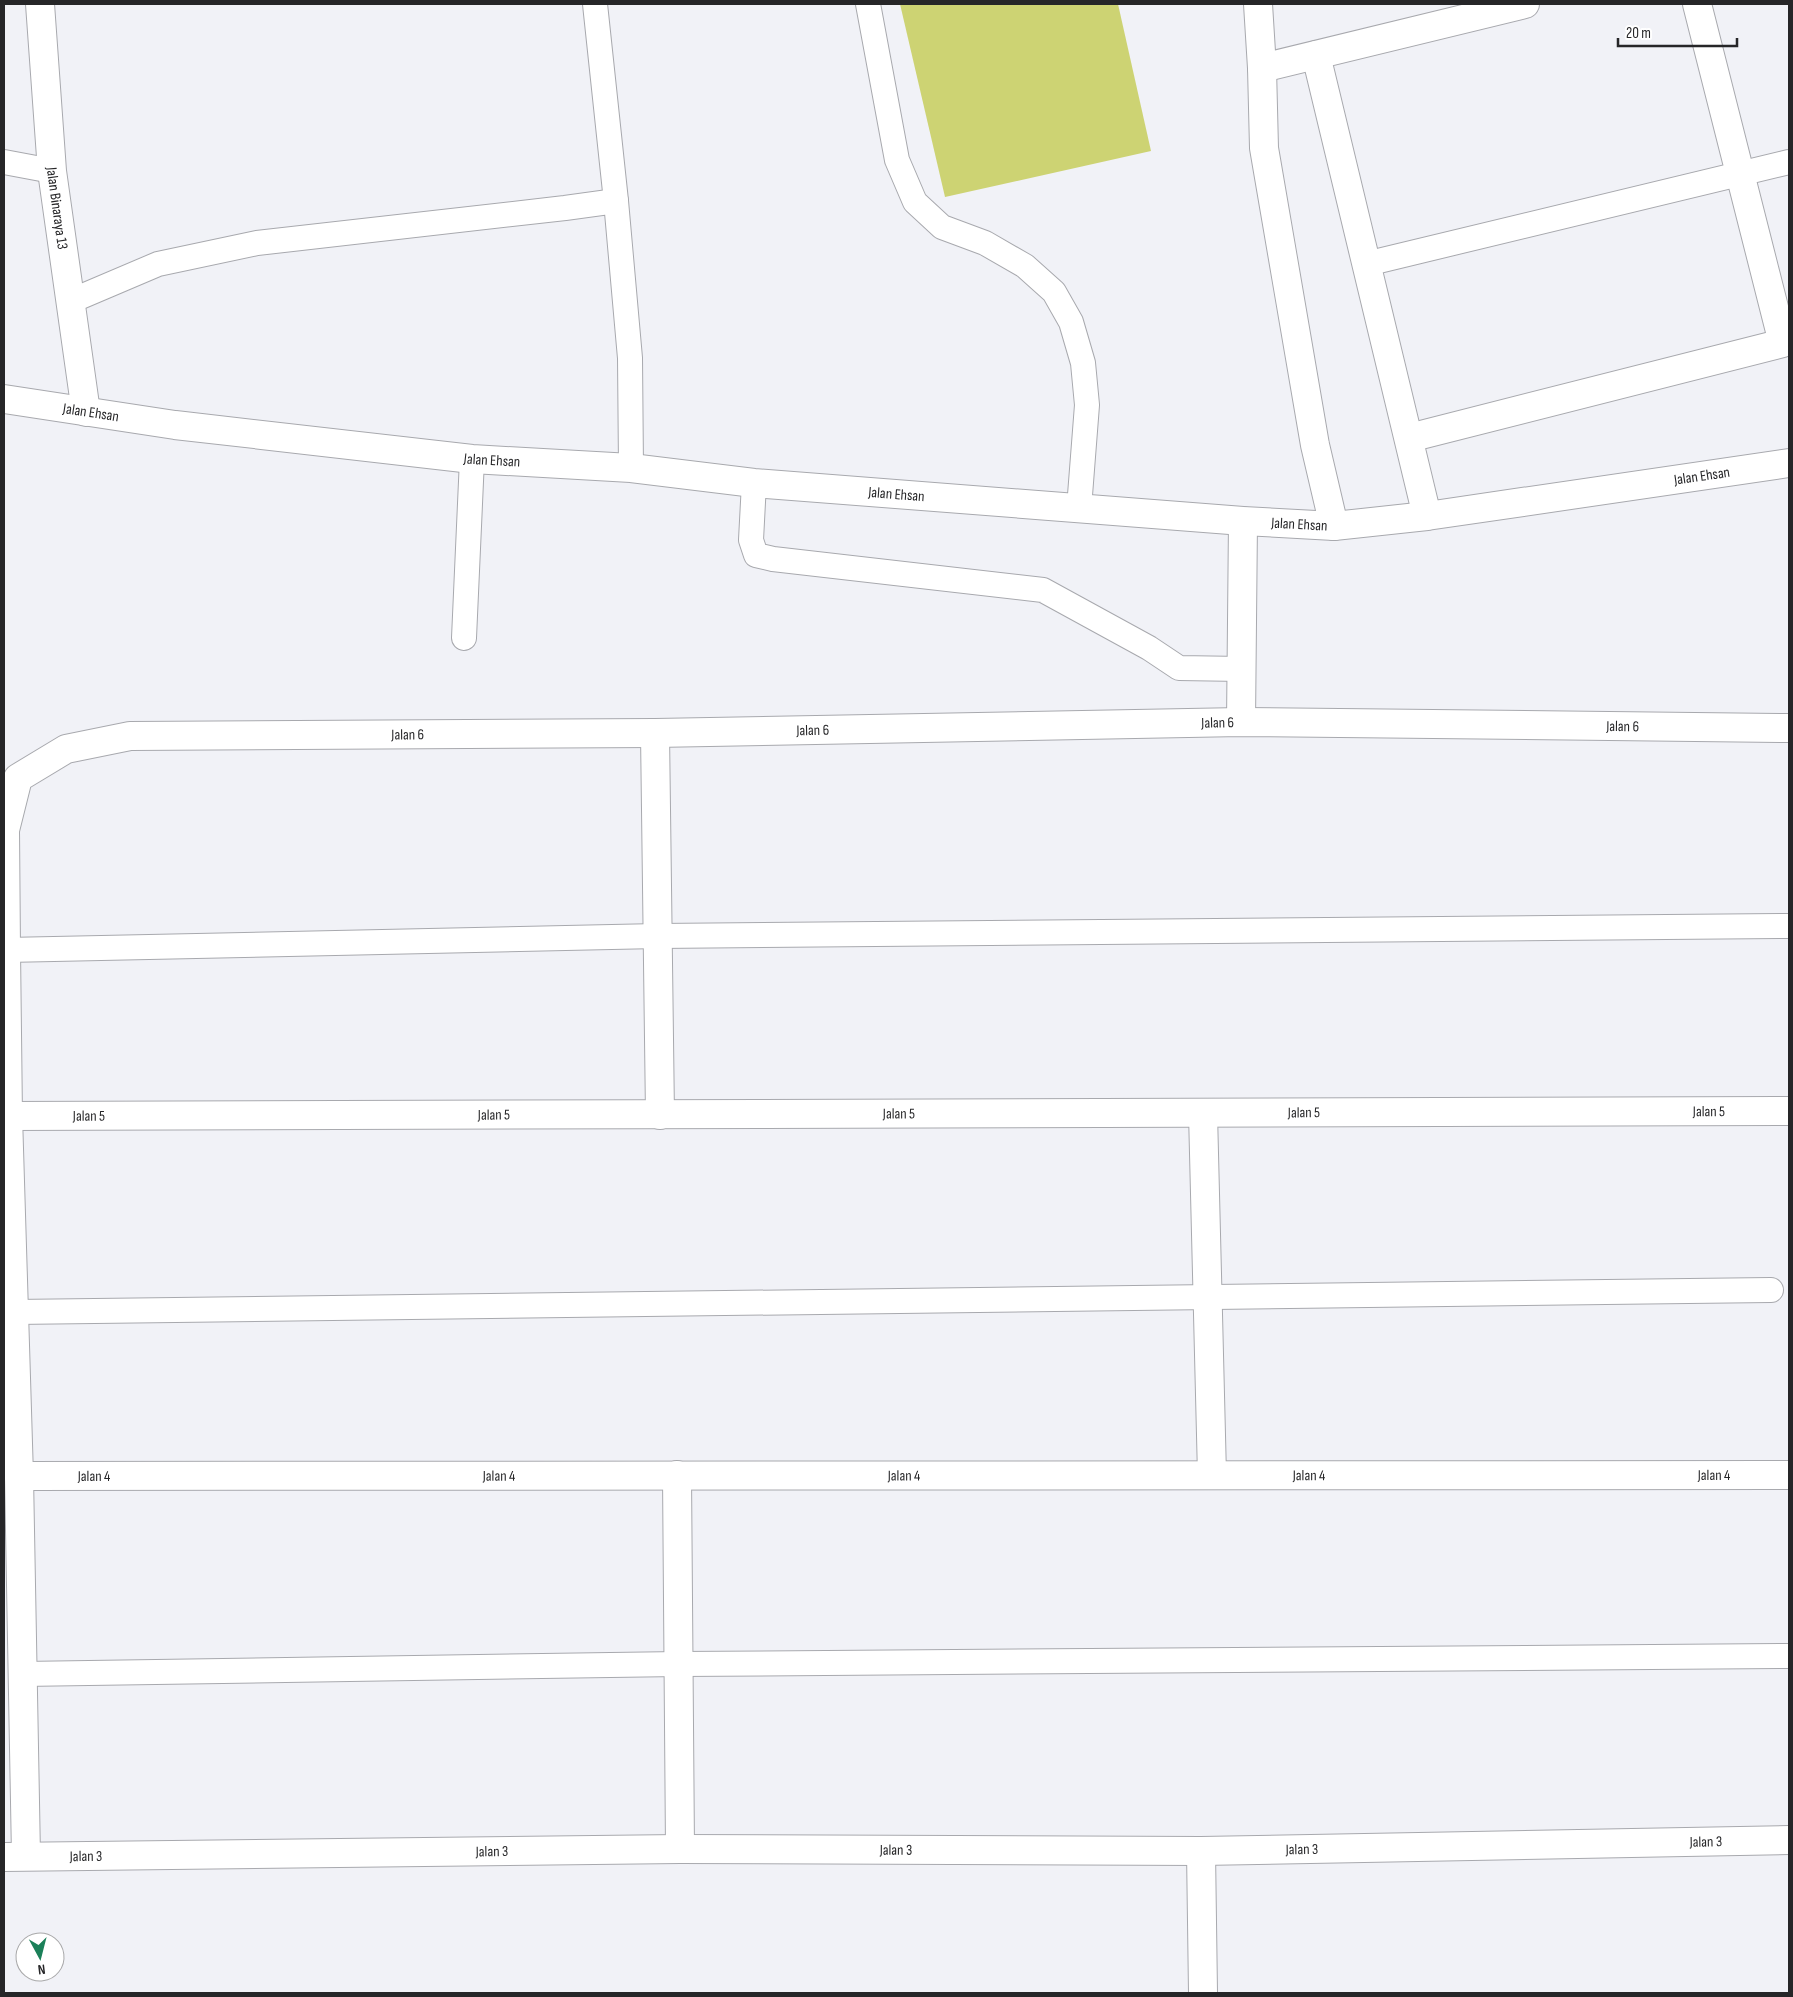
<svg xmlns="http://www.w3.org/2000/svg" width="1793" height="1997" font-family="'Sofia Sans Condensed',sans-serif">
<rect width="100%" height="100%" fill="#f1f2f7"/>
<!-- grass -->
<polygon fill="#cdd373" points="900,4 1118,4 1151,151 945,197"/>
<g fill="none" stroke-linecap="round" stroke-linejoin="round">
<defs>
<g id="lane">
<polyline points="595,4 616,201"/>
<polyline points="868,4 897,160 915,202 942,227 985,243 1025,266 1054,292 1071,322 1083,363 1087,405 1079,508"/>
<polyline points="4,162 52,171"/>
<polyline points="1366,264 1789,162"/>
<polyline points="71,301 158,264 257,243 565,208 616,201 630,358 631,468"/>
<polyline points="754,483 751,540 756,555 773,559 1043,590 1149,648 1179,668 1242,669"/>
<polyline points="464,638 472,459"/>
<polyline points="6,950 658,936 1789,926"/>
<polyline points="14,1312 1771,1290"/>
<polyline points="22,1674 679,1664 1789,1656"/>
</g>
<g id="street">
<path id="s1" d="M40,4L52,171L86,412"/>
<polyline points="1258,4 1262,68 1264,148 1315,445 1334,526"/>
<polyline points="1316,55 1427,516"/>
<polyline points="1262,68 1525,4"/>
<polyline points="1409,438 1783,343 1697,4"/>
<polyline points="1241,722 1243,521"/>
<polyline points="655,733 660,1115"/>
<polyline points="1203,1113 1212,1475"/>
<path id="s2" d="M8,1116L1789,1111"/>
<polyline points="677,1475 680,1849"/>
<path id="s3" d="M19,1476L1789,1475"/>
<polyline points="1201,1851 1203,1993"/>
<path id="s4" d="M26,1856L19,1476L8,1116L6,950L5,830L18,778L66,749L130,736L655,733L1241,722L1789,728"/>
<path id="s5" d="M4,1857L680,1849L1201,1851L1789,1840"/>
</g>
<g id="secondary">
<path id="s6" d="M4,399L175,425L472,459L631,468L754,483L1243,521L1334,526L1427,516L1789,463"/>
</g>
</defs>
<!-- lane casing -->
<use href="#lane" stroke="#a8a9ae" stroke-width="26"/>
<!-- street casing -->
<use href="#street" stroke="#a8a9ae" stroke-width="30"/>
<!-- secondary casing -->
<use href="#secondary" stroke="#a8a9ae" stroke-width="30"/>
<!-- lane -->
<use href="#lane" stroke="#fff" stroke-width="24"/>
<!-- street -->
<use href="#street" stroke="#fff" stroke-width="28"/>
<!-- secondary -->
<use href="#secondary" stroke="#fff" stroke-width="28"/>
</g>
<g text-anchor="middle" stroke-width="5" stroke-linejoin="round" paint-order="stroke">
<!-- street labels -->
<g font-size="15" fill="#262628" stroke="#fff">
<text dy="5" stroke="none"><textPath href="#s1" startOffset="205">Jalan Binaraya 13</textPath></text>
<text dy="5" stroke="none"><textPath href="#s6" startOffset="88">Jalan Ehsan</textPath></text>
<text dy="5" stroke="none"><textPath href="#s6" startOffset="492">Jalan Ehsan</textPath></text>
<text dy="5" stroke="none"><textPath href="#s6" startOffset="1708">Jalan Ehsan</textPath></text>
<text dy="5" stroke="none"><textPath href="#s6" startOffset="898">Jalan Ehsan</textPath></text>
<text dy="5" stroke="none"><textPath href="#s6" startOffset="1302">Jalan Ehsan</textPath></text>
<text dy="5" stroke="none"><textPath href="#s4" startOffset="2289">Jalan 6</textPath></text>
<text dy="5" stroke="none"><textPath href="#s4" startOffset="2694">Jalan 6</textPath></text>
<text dy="5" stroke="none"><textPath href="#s4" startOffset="1884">Jalan 6</textPath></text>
<text dy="5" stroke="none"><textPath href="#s4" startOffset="1479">Jalan 6</textPath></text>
<text dy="5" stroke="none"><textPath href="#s2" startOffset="1701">Jalan 5</textPath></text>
<text dy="5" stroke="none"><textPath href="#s2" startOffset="1296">Jalan 5</textPath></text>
<text dy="5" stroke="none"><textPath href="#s2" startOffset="891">Jalan 5</textPath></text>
<text dy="5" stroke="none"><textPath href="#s2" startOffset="486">Jalan 5</textPath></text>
<text dy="5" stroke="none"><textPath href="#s2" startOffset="81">Jalan 5</textPath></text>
<text dy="5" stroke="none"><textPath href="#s3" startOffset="885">Jalan 4</textPath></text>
<text dy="5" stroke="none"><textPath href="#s3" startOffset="1290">Jalan 4</textPath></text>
<text dy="5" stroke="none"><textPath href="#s3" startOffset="1695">Jalan 4</textPath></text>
<text dy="5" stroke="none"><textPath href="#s3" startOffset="75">Jalan 4</textPath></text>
<text dy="5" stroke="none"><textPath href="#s3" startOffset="480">Jalan 4</textPath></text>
<text dy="5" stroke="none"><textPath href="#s5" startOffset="1702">Jalan 3</textPath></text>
<text dy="5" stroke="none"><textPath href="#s5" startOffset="1298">Jalan 3</textPath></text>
<text dy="5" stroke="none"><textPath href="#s5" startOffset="892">Jalan 3</textPath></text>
<text dy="5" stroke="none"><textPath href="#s5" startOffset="488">Jalan 3</textPath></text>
<text dy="5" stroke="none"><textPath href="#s5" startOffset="82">Jalan 3</textPath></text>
</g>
</g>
<!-- border -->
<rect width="1793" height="1997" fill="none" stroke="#262628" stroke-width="10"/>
<!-- north arrow -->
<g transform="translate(40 1957) rotate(173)"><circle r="24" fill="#ffffff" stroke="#a8a8a9"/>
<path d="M0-4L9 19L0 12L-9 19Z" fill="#1b8059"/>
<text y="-8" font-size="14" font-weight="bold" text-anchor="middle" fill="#262628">N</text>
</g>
<!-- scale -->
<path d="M1618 38v8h119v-8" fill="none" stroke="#262628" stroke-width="2.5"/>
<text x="1626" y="38" font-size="15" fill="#262628" stroke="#ffffff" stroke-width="4" paint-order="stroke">20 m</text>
</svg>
